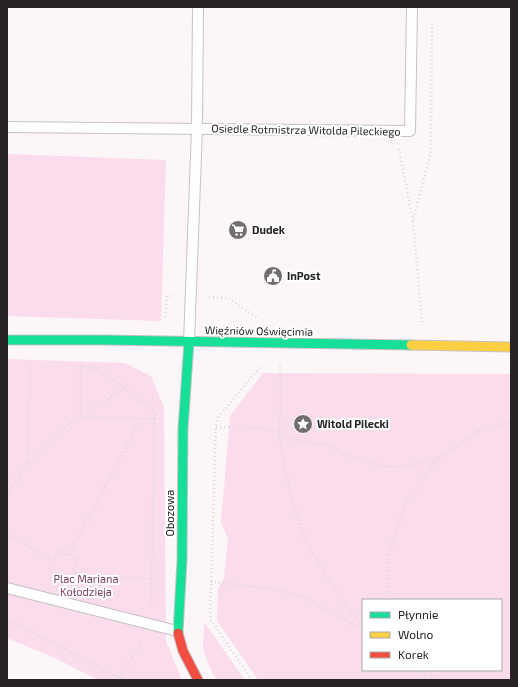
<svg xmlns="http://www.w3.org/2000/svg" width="518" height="687" font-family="'Exo 2',sans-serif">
<rect width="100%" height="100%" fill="#fcf6f9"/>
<!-- green -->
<g fill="#fbdcec" fill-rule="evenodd">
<polygon points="7,154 166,160 161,321 7,316"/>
<polygon points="7,359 125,363 151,376 164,407 166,641 182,680 98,680 57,659 7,638"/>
<path d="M263,373L511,374V680H258L217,621L218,589L224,578L228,539L221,522L230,416ZM363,600H501V670H363Z"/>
<polygon points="204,622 245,680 216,680 209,666 203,647"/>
</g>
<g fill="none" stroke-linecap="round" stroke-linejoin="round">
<defs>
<g id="lane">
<polyline points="7,127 410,131 412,7"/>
<polyline points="189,342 197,129 198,7"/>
<polyline points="7,588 177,631"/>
</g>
<g id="fast">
<polyline points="7,340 105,340 411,345"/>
<polyline points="178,633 182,560 183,429 189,342"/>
</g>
<polyline id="slow" points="411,345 511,347"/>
<polyline id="jam" points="178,633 183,651 198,680"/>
</defs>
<!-- lane casing -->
<use href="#lane" stroke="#c6c1c4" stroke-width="12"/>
<!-- fast casing -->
<use href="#fast" stroke="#c6c1c4" stroke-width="11"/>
<!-- slow casing -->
<use href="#slow" stroke="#c6c1c4" stroke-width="11"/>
<!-- jam casing -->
<use href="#jam" stroke="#c6c1c4" stroke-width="11"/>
<!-- path -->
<g stroke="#dbd9da" stroke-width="2.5" stroke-dasharray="1 3" stroke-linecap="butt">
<polyline points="399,149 413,221"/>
<polyline points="209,297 228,298 258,318"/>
<polyline points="165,317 167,296 172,296"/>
<polyline points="422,322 413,221 431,151 432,22"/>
<polyline points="81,365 108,376 155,411 151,606"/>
<polyline points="81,365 81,417 155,419"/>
<polyline points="280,366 281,402 279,432 283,459 295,511 302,532 312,552 338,595 363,627"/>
<polyline points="216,427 256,427 279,432 289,439 325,445 368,463 382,466 398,467 436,459"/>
<polyline points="28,463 30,364"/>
<polyline points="7,494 28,463 62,429 125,388"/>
<polyline points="7,534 53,560 59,550 78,561 73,571 119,596"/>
<polyline points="69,555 141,418"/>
<polyline points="85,577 152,578"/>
<path d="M211,582C236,585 261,586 285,592C313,599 338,616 363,630"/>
<polyline points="388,600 389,552 406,503 437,459 478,431 511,421"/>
<polyline points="7,619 123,680"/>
<polyline points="417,670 437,680"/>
<polyline points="419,672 426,680"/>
<polyline points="120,678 142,641"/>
<polyline points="252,680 210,619 216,427 217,419 260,367"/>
</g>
<!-- lane -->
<use href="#lane" stroke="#fffefe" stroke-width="10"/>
<!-- fast -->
<use href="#fast" stroke="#16e098" stroke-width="9"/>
<!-- slow -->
<use href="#slow" stroke="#ffcf43" stroke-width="9"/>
<!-- jam -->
<use href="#jam" stroke="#f24e42" stroke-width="9"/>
</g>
<!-- icons -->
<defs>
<symbol id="supermarket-disc" viewBox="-11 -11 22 22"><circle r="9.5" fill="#726e70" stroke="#fff"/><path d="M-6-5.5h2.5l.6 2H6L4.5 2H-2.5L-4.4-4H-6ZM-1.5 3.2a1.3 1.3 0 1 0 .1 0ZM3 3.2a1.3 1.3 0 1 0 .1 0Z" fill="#fff"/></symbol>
<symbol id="civic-disc" viewBox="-11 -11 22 22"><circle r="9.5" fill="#726e70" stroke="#fff"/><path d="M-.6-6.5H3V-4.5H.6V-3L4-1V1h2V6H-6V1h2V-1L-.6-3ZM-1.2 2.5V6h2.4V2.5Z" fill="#fff"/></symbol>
<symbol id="sight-disc" viewBox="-11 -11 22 22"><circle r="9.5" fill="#726e70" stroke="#fff"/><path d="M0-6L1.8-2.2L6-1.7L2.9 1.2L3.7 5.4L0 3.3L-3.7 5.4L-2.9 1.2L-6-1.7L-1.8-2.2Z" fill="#fff"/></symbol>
</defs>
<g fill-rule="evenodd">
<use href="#supermarket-disc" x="227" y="219" width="22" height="22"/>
<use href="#civic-disc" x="262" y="265" width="22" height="22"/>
<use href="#sight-disc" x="292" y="413" width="22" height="22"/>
</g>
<g text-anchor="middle" stroke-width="4" stroke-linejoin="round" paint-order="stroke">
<!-- street labels -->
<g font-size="11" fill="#282426" stroke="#fff">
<text transform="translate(306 130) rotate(1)" y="4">Osiedle Rotmistrza Witolda Pileckiego</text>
<text transform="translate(259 331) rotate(1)" y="4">Więźniów Oświęcimia</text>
<text transform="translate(170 513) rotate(-90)" y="4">Obozowa</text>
</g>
<!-- poi labels -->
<g font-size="11" font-weight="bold" fill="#282426" stroke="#fff" text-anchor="start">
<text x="252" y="234">Dudek</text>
<text x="287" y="280">InPost</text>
<text x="317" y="428">Witold Pilecki</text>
</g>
<!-- park labels -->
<g font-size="11" fill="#7d3d62" stroke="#fff">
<text x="86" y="583">Plac Mariana<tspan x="86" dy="13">Kołodzieja</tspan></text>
</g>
</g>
<!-- border -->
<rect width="518" height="687" fill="none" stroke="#282426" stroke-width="16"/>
<!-- legend -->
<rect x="362" y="599" width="140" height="72" fill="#ffffff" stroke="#a9a7a8"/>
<rect x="370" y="612" width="20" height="6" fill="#16e098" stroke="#a9a7a8"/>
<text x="398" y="619" font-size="12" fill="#282426">Płynnie</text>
<rect x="370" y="632" width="20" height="6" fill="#ffcf43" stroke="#a9a7a8"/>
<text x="398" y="639" font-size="12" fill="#282426">Wolno</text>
<rect x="370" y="652" width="20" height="6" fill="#f24e42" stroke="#a9a7a8"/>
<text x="398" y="659" font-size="12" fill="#282426">Korek</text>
</svg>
